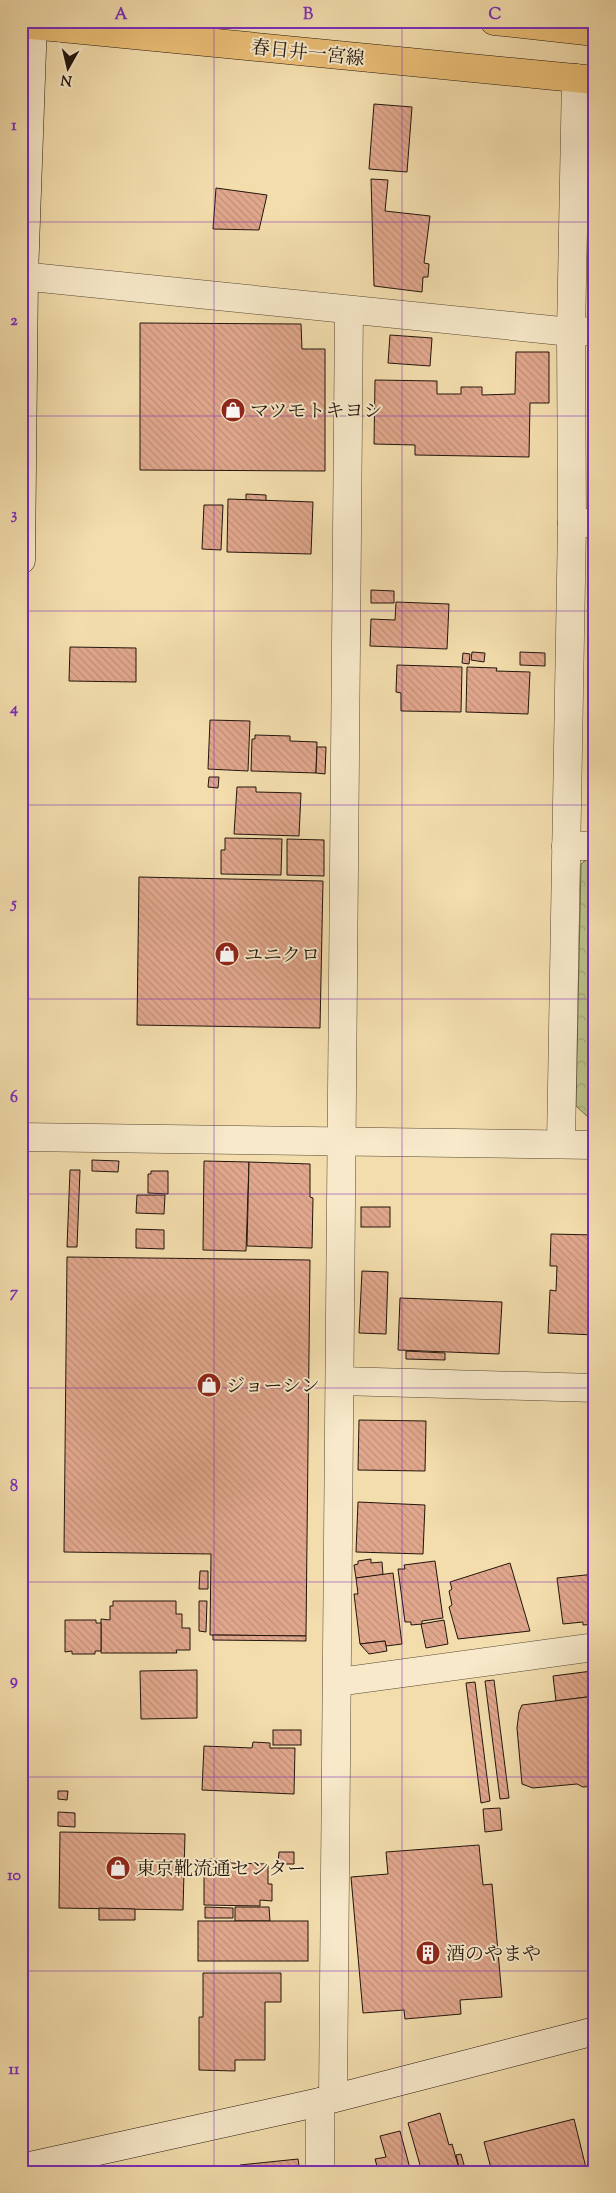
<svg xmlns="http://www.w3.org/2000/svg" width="616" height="2193" font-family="'Sorts Mill Goudy','Noto Serif JP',serif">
<defs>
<pattern id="park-crowns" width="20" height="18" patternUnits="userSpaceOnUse" patternTransform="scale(1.25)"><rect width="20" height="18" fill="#bbc089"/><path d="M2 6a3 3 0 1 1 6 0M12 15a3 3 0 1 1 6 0" fill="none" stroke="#a0a475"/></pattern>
<pattern id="building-back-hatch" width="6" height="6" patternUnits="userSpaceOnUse" patternTransform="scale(1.25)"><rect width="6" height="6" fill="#e1a78d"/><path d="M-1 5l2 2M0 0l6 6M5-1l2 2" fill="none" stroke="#c18f78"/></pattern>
</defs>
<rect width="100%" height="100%" fill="#f3ddad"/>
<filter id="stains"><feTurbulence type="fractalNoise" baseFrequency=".004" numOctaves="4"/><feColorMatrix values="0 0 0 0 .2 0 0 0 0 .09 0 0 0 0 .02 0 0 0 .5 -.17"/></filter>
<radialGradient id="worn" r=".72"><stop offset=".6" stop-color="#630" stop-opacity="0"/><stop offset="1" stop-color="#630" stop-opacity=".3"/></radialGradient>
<!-- park -->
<polygon fill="url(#park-crowns)" stroke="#6e6a4a" points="592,854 595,854 595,1118 588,1117 576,1106 581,864"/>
<!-- building -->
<g fill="url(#building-back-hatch)" stroke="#22150b">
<polygon points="374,104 412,107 407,172 369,169"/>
<polygon points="371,179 388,180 385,211 430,216 424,263 429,264 428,277 423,277 422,292 374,286"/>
<polygon points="216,188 267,195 259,230 213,229"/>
<polygon points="592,264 595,264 595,308 592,307"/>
<polygon points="140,323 301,324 302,349 325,349 325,471 140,470"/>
<polygon points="390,335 432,338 430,366 388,363"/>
<polygon points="516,352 549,352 549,403 530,403 529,457 415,455 415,445 374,444 375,380 437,381 437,394 461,394 461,387 482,387 482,395 515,394"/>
<polygon points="592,445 595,446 595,480 591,480"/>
<polygon points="246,494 266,495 266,501 246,500"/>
<polygon points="228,499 313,502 311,554 227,552"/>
<polygon points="204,505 223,505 221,550 202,549"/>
<rect x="591" y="546" width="4" height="29"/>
<polygon points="371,590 394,591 394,603 371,603"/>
<polygon points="396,602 449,604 447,649 370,646 371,619 395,620"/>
<polygon points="70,647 136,648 136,682 69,681"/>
<polygon points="472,652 485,653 484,662 471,660"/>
<polygon points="520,652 545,653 545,666 520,665"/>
<polygon points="463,653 470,654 469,664 462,663"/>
<polygon points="397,665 462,667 461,712 401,711 401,693 396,692"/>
<polygon points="467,667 497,668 496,671 530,672 528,714 466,712"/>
<polygon points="210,720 250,721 248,771 208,769"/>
<polygon points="255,735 290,736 290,741 317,742 316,773 251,771 252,739 255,739"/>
<polygon points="317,747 326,747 325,774 316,773"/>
<polygon points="209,777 219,777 218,788 208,787"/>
<polygon points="237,787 256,787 256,792 301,793 299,836 234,834"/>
<polygon points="225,838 282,839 281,875 221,874 221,850 225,850"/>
<polygon points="287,839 324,840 324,876 287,875"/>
<polygon points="139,877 323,881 320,1028 137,1025"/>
<polygon points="92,1160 119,1161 118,1172 92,1171"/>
<polygon points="204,1161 249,1162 246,1251 203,1250"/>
<polygon points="249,1162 310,1164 310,1197 313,1198 312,1248 247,1246"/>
<polygon points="70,1170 80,1170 77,1247 67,1247"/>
<polygon points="151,1171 168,1171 168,1194 148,1193 148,1174 151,1174"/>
<polygon points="137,1195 165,1195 164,1214 136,1213"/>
<rect x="361" y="1207" width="29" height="20"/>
<polygon points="136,1229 164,1230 164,1249 136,1248"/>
<polygon points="551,1234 595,1235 595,1335 548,1333 550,1290 556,1291 557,1266 550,1266"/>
<polygon points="67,1257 310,1260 306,1636 210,1635 211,1554 64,1552"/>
<polygon points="362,1271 388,1272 386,1334 359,1333"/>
<polygon points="400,1298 502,1302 499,1354 398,1350"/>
<polygon points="406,1351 445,1353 445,1360 406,1359"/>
<polygon points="359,1420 426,1421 425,1471 358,1470"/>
<polygon points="358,1502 425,1505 423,1554 356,1552"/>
<polygon points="371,1559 371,1563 382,1562 383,1575 356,1578 354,1565 358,1564 358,1561"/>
<polygon points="435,1561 443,1618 422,1621 422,1624 411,1625 411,1622 405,1622 398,1569 405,1569 404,1565"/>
<polygon points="510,1563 530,1631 458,1639 449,1607 452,1605 449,1591 452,1589 450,1582"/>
<polygon points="200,1571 208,1571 208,1589 199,1589"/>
<polygon points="393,1573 402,1644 386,1646 385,1641 360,1644 354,1594 358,1594 356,1578"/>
<polygon points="595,1574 595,1624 583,1625 583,1622 563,1624 557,1578"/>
<polygon points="113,1601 176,1601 176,1614 182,1614 182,1628 190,1628 190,1650 176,1650 177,1653 101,1653 101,1619 110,1620 110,1606 113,1606"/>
<polygon points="199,1601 207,1601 206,1632 199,1631"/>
<polygon points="65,1620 96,1620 96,1623 101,1623 101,1651 95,1651 95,1654 72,1654 72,1651 65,1652"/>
<polygon points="444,1620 448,1644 426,1648 421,1624"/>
<polygon points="213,1635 306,1636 306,1641 213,1640"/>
<polygon points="385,1641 387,1651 369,1654 360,1644"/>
<polygon points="197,1670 197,1718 141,1719 140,1671"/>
<polygon points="592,1671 595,1696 556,1701 553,1676"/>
<polygon points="494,1680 509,1798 500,1799 485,1681"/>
<polygon points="475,1682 490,1801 481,1803 466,1683"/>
<polygon points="595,1696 595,1786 583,1787 577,1784 533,1788 522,1784 517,1728 519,1712 522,1705"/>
<rect x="273" y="1730" width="28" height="15"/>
<polygon points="253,1742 270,1743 270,1748 295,1748 294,1794 202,1790 204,1746 252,1748"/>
<polygon points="58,1791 68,1791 67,1800 58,1799"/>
<polygon points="500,1808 502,1830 485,1832 483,1809"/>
<polygon points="58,1812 75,1813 75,1827 58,1826"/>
<polygon points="60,1832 185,1834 183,1910 59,1908"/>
<polygon points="479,1845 483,1885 492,1884 502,1997 460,2000 461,2014 405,2019 404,2010 363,2013 351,1877 388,1874 386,1852"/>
<polygon points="279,1852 294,1852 294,1864 278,1864"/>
<polygon points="209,1859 230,1859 230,1863 268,1864 268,1884 272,1884 272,1901 260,1900 260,1906 204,1905 204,1863 209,1864"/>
<polygon points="205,1907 233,1908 233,1918 205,1918"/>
<polygon points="235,1907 269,1907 270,1921 235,1921"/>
<polygon points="99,1908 135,1909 135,1920 99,1920"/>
<rect x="198" y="1921" width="110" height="40"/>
<polygon points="203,1973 281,1973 281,2002 265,2002 265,2060 235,2060 235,2071 199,2070 199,2017 203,2017"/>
<polygon points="440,2113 449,2145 452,2144 460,2172 422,2172 408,2123"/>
<polygon points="574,2119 587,2172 492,2172 484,2142"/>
<polygon points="400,2131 411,2172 372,2172 378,2170 375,2159 386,2157 380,2136"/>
<polygon points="461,2154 466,2172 460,2172 456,2155"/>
<polygon points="298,2159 300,2172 240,2172 240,2165"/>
</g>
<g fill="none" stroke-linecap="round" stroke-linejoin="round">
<defs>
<g id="street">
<polyline points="21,276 571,332 595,331"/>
<polyline points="572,523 595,523"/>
<polyline points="566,846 595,846"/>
<polyline points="21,1137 595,1145"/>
<polyline points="561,1144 572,523 571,332 576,78"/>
<polyline points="340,1381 595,1388"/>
<polyline points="338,1682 595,1647"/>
<polyline points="333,2098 349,310"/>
<polyline points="320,2102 320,2172"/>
</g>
<g id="secondary">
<polyline points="21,560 24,276 33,21"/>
<polyline points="21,2168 320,2102 595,2031"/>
</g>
<g id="primary">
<polyline points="494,21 595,32"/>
<polyline points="21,24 595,80"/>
</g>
</defs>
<!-- street casing -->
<use href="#street" stroke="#564734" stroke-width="29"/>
<!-- secondary casing -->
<use href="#secondary" stroke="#22150b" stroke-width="29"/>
<!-- primary casing -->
<use href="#primary" stroke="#22150b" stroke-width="29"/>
<!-- street -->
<use href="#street" stroke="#f7e9ca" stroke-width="28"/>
<!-- secondary -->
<use href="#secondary" stroke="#f7e9ca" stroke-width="28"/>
<!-- primary -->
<use href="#primary" stroke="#eabe76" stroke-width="28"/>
</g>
<!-- grid -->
<path fill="none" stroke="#7b2cbf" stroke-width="1" stroke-opacity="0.55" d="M214,21V2172M402,21V2172M21,222H595M21,416H595M21,611H595M21,805H595M21,999H595M21,1194H595M21,1388H595M21,1582H595M21,1777H595M21,1971H595"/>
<!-- icons -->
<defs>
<symbol id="shop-disc" viewBox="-11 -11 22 22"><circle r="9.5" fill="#8f2418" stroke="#f7e9ca"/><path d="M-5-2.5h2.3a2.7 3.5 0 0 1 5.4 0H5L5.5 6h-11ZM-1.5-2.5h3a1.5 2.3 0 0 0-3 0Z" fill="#fff"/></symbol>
<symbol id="building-disc" viewBox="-11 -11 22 22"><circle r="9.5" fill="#8f2418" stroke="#f7e9ca"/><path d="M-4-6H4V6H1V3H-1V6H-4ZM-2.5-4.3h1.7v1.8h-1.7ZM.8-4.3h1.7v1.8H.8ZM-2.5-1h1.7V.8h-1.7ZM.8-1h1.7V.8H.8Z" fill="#fff"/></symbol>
</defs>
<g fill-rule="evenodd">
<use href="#shop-disc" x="219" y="396" width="28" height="28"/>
<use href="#shop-disc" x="213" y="940" width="28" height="28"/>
<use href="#shop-disc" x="195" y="1371" width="28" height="28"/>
<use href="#shop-disc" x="104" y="1854" width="28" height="28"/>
<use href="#building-disc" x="414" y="1939" width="28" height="28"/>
</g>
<g text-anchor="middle" stroke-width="4" stroke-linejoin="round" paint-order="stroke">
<!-- street labels -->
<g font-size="19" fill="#22150b" stroke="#f7e9ca">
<text transform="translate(308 52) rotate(6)" y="7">春日井一宮線</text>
</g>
<!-- poi labels -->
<g font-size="19" fill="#22150b" stroke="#f7e9ca" text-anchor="start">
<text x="250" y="417">マツモトキヨシ</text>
<text x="244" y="961">ユニクロ</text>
<text x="226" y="1392">ジョーシン</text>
<text x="136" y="1875">東京靴流通センター</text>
<text x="446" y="1960">酒のやまや</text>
</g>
</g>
<!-- margin -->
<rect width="616" height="2193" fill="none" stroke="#f3ddad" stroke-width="55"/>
<!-- north arrow -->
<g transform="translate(68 68) rotate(188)" stroke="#f7e9ca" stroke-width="4" paint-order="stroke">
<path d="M0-4L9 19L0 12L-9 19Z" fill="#22150b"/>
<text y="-8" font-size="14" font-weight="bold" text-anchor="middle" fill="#22150b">N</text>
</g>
<rect x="28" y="28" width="560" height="2138" fill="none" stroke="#7b2cbf" stroke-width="2"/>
<g font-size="16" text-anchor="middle" font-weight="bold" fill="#7b2cbf">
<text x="121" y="19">A</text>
<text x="308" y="19">B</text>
<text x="495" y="19">C</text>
<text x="14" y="130">1</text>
<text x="14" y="325">2</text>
<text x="14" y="519">3</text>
<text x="14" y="713">4</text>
<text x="14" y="908">5</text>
<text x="14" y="1102">6</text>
<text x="14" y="1297">7</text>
<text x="14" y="1491">8</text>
<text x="14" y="1685">9</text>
<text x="14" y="1880">10</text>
<text x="14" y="2074">11</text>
</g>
<rect width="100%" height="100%" filter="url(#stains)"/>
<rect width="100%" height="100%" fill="url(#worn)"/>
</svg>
